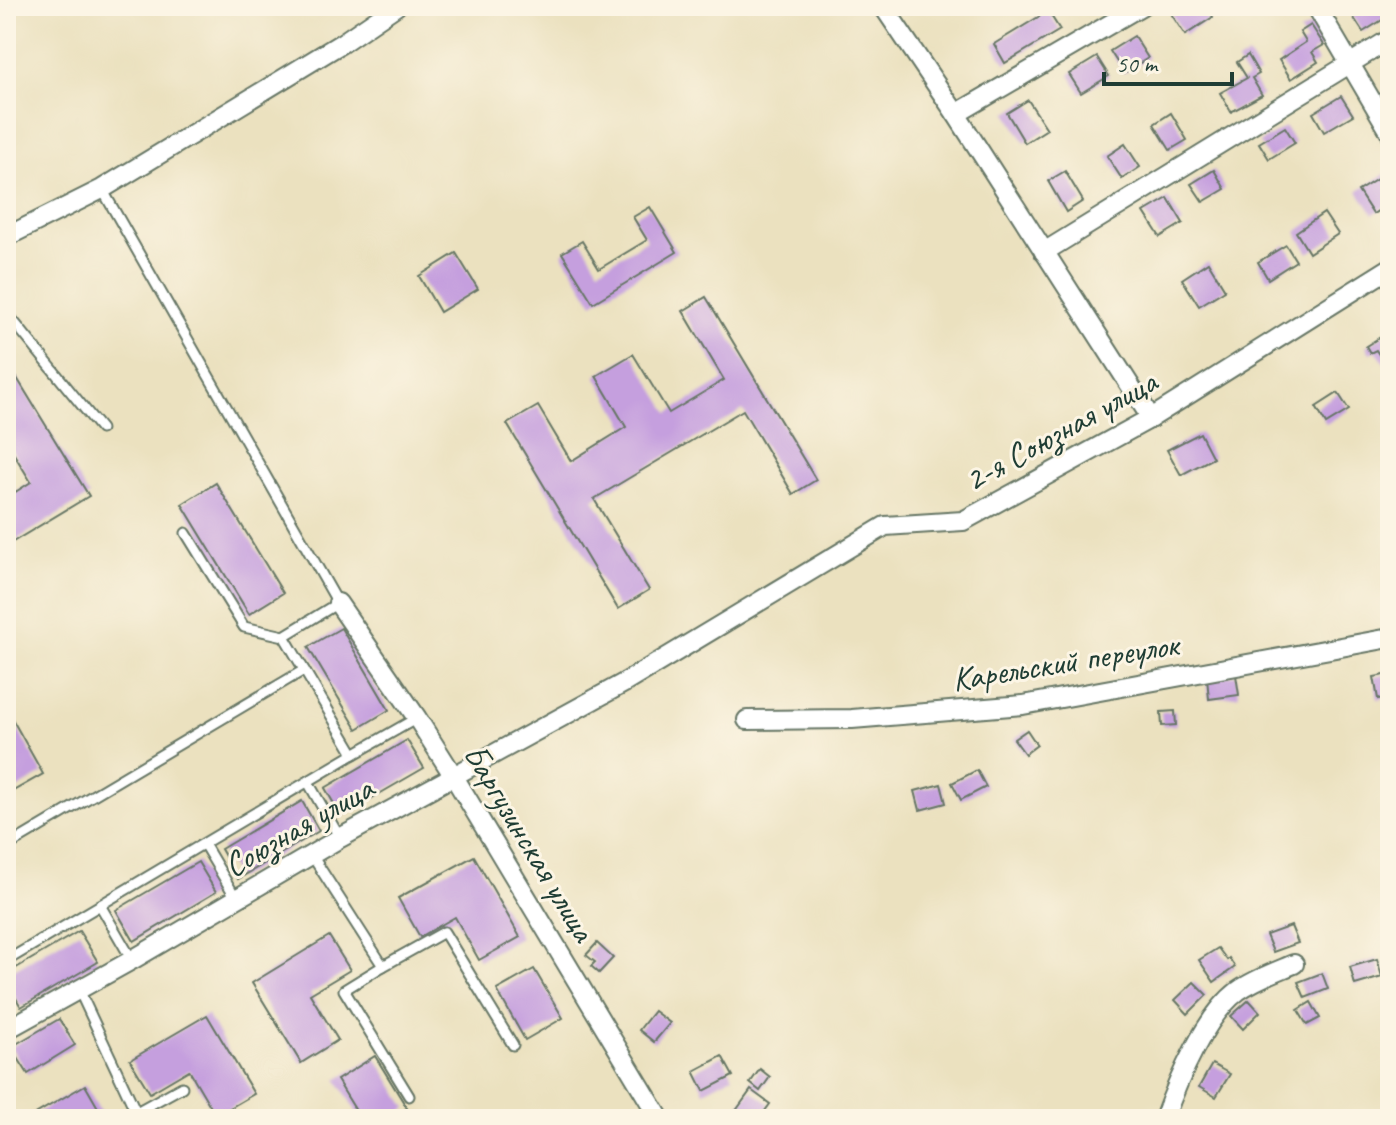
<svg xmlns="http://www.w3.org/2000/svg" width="1396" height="1125" font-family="Caveat,sans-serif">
<rect width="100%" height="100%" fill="#fcf5e5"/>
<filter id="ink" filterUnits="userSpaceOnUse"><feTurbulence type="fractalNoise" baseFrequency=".0125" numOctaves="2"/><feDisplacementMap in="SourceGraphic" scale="16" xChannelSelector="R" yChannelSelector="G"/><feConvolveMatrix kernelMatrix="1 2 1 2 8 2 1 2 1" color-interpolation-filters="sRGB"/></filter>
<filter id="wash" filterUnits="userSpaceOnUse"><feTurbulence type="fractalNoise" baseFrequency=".006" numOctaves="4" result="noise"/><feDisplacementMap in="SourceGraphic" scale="32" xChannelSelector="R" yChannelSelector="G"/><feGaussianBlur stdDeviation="1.8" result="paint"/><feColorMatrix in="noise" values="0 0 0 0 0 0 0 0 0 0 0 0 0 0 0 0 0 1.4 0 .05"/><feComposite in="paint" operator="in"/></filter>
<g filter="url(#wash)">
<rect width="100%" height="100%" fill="#ebe1bf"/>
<g id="blocks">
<!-- building -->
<g fill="#c59fde">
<polygon points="1187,6 1206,6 1213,17 1185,35 1172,15"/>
<polygon points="1366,6 1380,6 1387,17 1363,32 1352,15"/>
<polygon points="1048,11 1060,30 1005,63 994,44"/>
<polygon points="1311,25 1324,45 1312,52 1318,62 1291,79 1279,60 1306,42 1300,32"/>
<polygon points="1134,36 1148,58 1124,73 1110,51"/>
<polygon points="1248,55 1259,74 1252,78 1262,95 1231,112 1220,93 1247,78 1237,62"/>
<polygon points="1097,57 1109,76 1081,93 1069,74"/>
<polygon points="1341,96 1353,115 1324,132 1313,113"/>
<polygon points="1028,100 1047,129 1025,143 1007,113"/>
<polygon points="1171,113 1187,140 1170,150 1154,124"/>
<polygon points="1285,127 1295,143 1269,159 1259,143"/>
<polygon points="1125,144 1140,167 1122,179 1107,156"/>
<polygon points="1214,170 1225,189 1203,202 1191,184"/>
<polygon points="1065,171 1083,201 1066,212 1048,181"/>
<polygon points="1390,171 1390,203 1373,214 1358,191"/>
<polygon points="1168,198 1183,223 1160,237 1144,212"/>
<polygon points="650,207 677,252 593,303 562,253 582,241 599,269 647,240 633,217"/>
<polygon points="1324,213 1338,234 1309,253 1296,232"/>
<polygon points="1286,245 1296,261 1268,279 1258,262"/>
<polygon points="456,253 478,289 440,312 419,276"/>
<polygon points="1208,262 1225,290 1199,306 1182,279"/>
<polygon points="706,297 816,480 793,494 743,410 594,499 649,590 618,609 507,424 538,406 571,461 626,427 596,376 633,354 669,413 724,380 683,311"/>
<polygon points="1390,331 1390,365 1387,367 1376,350 1370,353 1366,346"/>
<polygon points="6,360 89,496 6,546 6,498 31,482 6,441"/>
<polygon points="1338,393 1349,410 1326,424 1316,407"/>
<polygon points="1200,433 1213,458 1181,475 1167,450"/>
<polygon points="216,483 283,593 249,614 182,504"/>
<polygon points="341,628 389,710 357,729 308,647"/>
<polygon points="1390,674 1390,697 1378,699 1374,677"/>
<polygon points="1236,675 1239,695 1209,699 1207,678"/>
<polygon points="6,708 43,774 6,795"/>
<polygon points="1175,711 1176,725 1162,726 1161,712"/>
<polygon points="1027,730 1037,745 1025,754 1014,739"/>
<polygon points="407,740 424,768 341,816 325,788"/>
<polygon points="977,770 986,787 961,800 952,783"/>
<polygon points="941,784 946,803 920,810 915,791"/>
<polygon points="302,801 319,831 238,879 221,849"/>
<polygon points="474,856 520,937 479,960 455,917 420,937 398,898"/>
<polygon points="198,862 216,892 134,941 116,910"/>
<polygon points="1291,926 1298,943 1273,952 1266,935"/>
<polygon points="79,931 98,962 21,1007 6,981 6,974"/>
<polygon points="329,936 350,970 310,994 338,1040 301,1063 252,983"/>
<polygon points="597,943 613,958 599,973 591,966 595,962 586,955"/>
<polygon points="1218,948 1227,960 1229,958 1235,967 1214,982 1199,960"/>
<polygon points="1377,959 1382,977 1355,985 1350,967"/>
<polygon points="534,969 563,1018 525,1040 497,990"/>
<polygon points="1322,973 1328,989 1305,998 1298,982"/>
<polygon points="1194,982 1207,995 1188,1014 1175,1000"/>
<polygon points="1249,1000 1260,1012 1243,1029 1231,1016"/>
<polygon points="1311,1002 1320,1018 1307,1025 1298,1010"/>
<polygon points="654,1011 670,1023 654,1042 639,1030"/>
<polygon points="207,1015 254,1094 216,1116 189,1070 150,1093 130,1060"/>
<polygon points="59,1019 75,1045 28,1074 11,1047"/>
<polygon points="375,1056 407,1108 389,1119 361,1119 337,1080"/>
<polygon points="722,1056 733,1076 704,1091 694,1071"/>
<polygon points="1212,1064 1230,1074 1216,1097 1199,1087"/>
<polygon points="760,1069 770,1077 760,1091 750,1083"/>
<polygon points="85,1085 104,1118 27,1119"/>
<polygon points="751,1090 770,1104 759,1119 745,1119 735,1112"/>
</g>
</g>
</g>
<g filter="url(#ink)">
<use href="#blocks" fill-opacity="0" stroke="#667665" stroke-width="2"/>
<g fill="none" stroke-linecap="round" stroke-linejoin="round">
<defs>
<g id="lane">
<polyline points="102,189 338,603 284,636 244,627 186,533"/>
<polyline points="6,312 101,429"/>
<polyline points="354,754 417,718"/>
<polyline points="308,782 340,838"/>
<polyline points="204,844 236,898"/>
<polyline points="6,847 304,670"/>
<polyline points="311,854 383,966 444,932 513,1045"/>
<polyline points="100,905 132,960"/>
<polyline points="6,961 354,754 284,636"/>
<polyline points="383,966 344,990 409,1096"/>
<polyline points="79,990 136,1112 145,1119"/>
<polyline points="124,1119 182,1087"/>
</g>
<g id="street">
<polyline points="883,6 956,114 1151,418"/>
<polyline points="1316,6 1390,132"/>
<polyline points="956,114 1141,6"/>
<polyline points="6,237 102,189 342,43 396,6"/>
<polyline points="1044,252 1390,39"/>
<polyline points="338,603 417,718 453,775 660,1119"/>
<polyline points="747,720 852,719 1023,705 1390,638"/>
<polyline points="6,1030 132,960 340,838 624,683 885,526 963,521 1151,418 1390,268"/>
<path d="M1164,1119C1178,1080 1205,1016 1238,991C1255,979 1275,972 1294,964"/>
</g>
</defs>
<!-- lane casing -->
<use href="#lane" stroke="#667665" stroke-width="13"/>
<!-- street casing -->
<use href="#street" stroke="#667665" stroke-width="22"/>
<!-- lane -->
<use href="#lane" stroke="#fff" stroke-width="9"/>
<!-- street -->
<use href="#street" stroke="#fff" stroke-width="18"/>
</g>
</g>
<g text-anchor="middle" stroke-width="6" stroke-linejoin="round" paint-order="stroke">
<!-- street labels -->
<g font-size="34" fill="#1f3d34" stroke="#fcf5e5">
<text transform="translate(1060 430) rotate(-29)" y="12">2-я Союзная улица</text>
<text transform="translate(1065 661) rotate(-9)" y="12">Карельский переулок</text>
<text transform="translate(298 826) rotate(-30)" y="12">Союзная улица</text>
<text transform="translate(530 842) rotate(59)" y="12">Баргузинская улица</text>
</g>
</g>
<!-- margin -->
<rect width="1396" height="1125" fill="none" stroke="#fcf5e5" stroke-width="32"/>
<!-- scale -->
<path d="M1104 72v12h128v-12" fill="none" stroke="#1f3d34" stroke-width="4"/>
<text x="1116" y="72" font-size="24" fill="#1f3d34" stroke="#fcf5e5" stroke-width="6" paint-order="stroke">50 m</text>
</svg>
